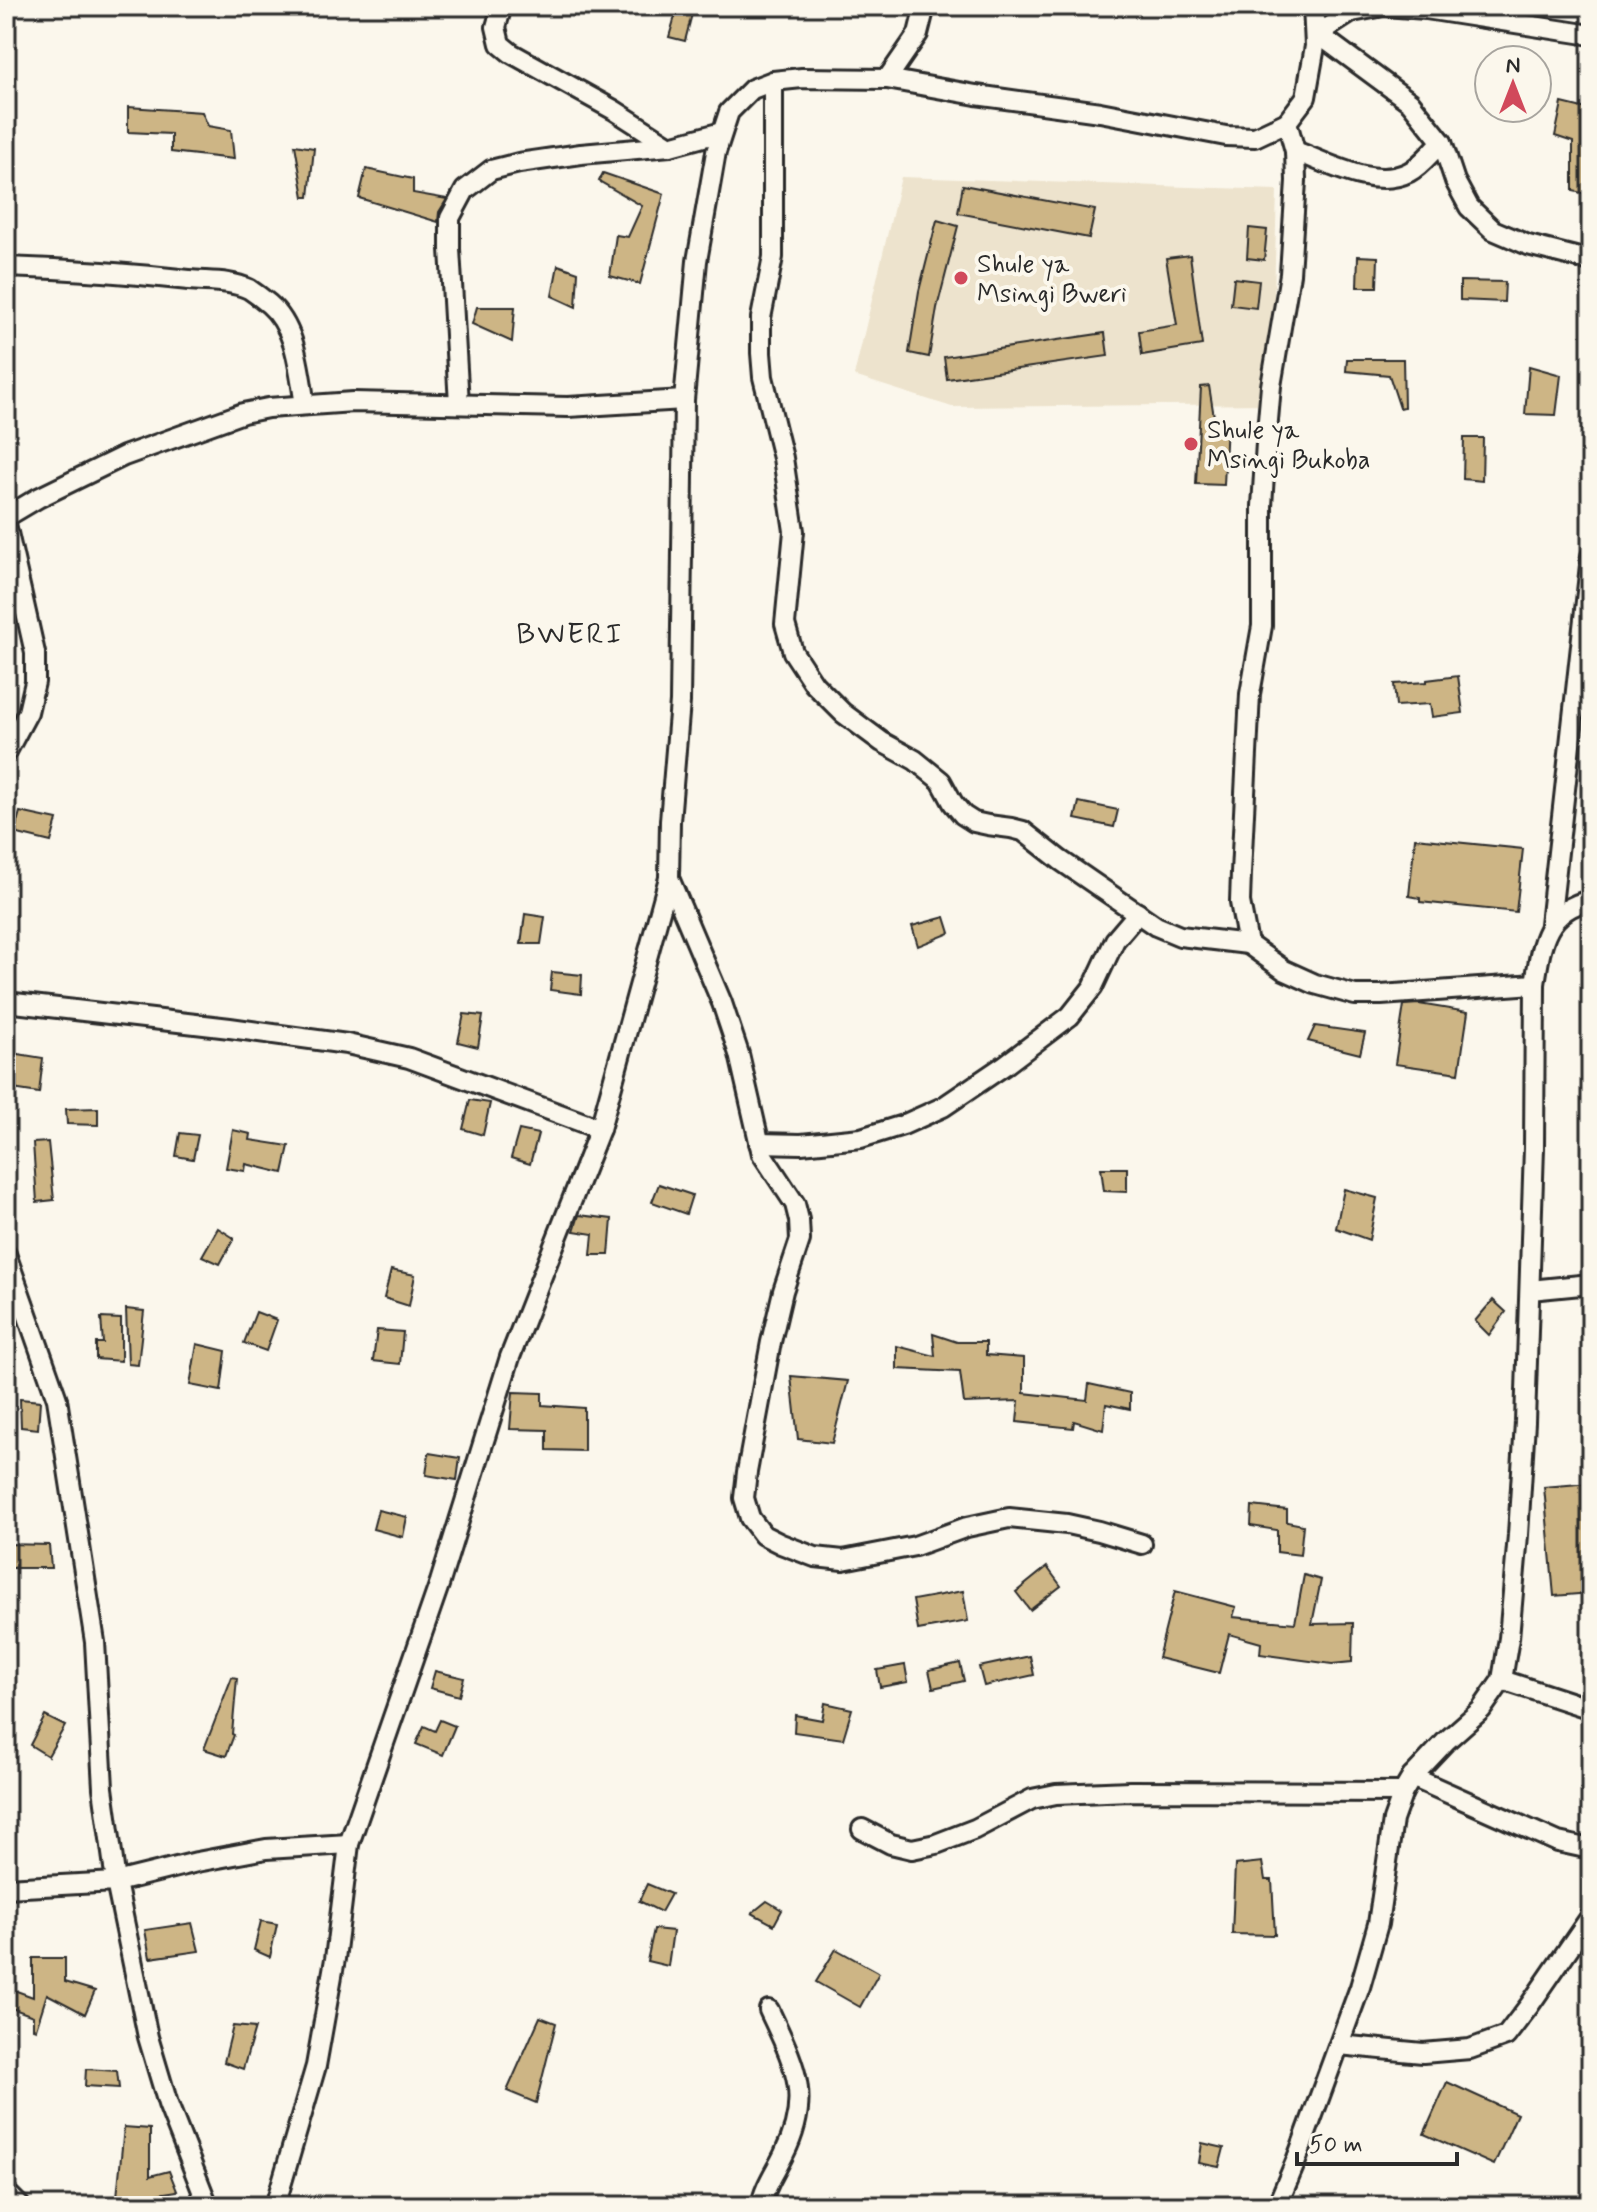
<svg xmlns="http://www.w3.org/2000/svg" width="1597" height="2212" font-family="Mynerve,sans-serif">
<rect width="100%" height="100%" fill="#fbf7ec"/>
<filter id="ink" filterUnits="userSpaceOnUse"><feTurbulence type="fractalNoise" baseFrequency=".0125" numOctaves="2"/><feDisplacementMap in="SourceGraphic" scale="16" xChannelSelector="R" yChannelSelector="G"/><feConvolveMatrix kernelMatrix="1 2 1 2 8 2 1 2 1" color-interpolation-filters="sRGB"/></filter>
<g filter="url(#ink)">
<!-- built -->
<polygon fill="#ede3cd" points="901,177 1277,190 1271,404 952,407 854,376"/>
<!-- building -->
<g fill="#cdb585" stroke="#2b2b2b" stroke-width="2">
<polygon points="678,6 694,6 685,41 669,37"/>
<polygon points="1562,103 1591,110 1591,195 1573,191 1573,142 1555,136"/>
<polygon points="128,107 202,112 208,126 231,130 234,159 171,152 171,134 128,132"/>
<polygon points="295,145 314,148 309,197 304,197"/>
<polygon points="366,169 413,179 413,193 447,199 439,212 438,222 359,198"/>
<polygon points="603,173 664,194 640,284 610,276 616,235 628,237 642,206 599,181"/>
<polygon points="963,185 1095,210 1089,238 958,213"/>
<polygon points="937,220 958,226 937,308 929,357 909,353 919,291"/>
<polygon points="1249,228 1267,230 1264,260 1247,258"/>
<polygon points="1190,255 1202,345 1142,355 1139,331 1177,325 1166,258"/>
<polygon points="1358,256 1378,257 1377,287 1357,287"/>
<polygon points="558,265 578,272 576,307 552,296"/>
<polygon points="1234,278 1259,281 1256,308 1231,305"/>
<polygon points="1460,281 1505,282 1504,302 1460,300"/>
<polygon points="477,307 515,307 512,342 472,324"/>
<polygon points="1105,333 1108,356 947,379 944,357"/>
<polygon points="1347,359 1403,359 1404,407 1400,408 1389,375 1346,371"/>
<polygon points="1529,366 1561,375 1556,415 1525,414"/>
<polygon points="1209,386 1215,423 1227,423 1224,485 1196,484 1201,387"/>
<polygon points="1464,438 1483,438 1482,481 1463,479"/>
<polygon points="1458,676 1463,713 1432,717 1430,704 1396,706 1394,684 1427,682 1427,680"/>
<polygon points="1079,802 1118,810 1114,827 1075,819"/>
<polygon points="20,812 57,820 51,842 14,833"/>
<polygon points="1415,838 1523,849 1516,912 1420,902 1420,898 1409,896"/>
<polygon points="525,914 545,917 541,944 521,944"/>
<polygon points="945,917 950,933 918,946 912,926"/>
<polygon points="552,972 582,975 581,994 550,990"/>
<polygon points="1419,1004 1468,1012 1459,1073 1395,1064 1404,1005"/>
<polygon points="464,1014 483,1016 478,1047 458,1042"/>
<polygon points="1315,1026 1365,1033 1360,1054 1308,1041"/>
<polygon points="6,1052 43,1058 39,1093 6,1088"/>
<polygon points="470,1100 490,1103 483,1135 463,1129"/>
<polygon points="98,1108 98,1125 67,1124 66,1109"/>
<polygon points="233,1130 251,1134 250,1140 289,1146 283,1173 246,1164 245,1171 226,1168"/>
<polygon points="519,1130 538,1134 530,1164 511,1158"/>
<polygon points="180,1133 198,1135 193,1159 176,1156"/>
<polygon points="48,1142 54,1200 37,1202 33,1143"/>
<polygon points="1101,1168 1127,1168 1127,1192 1104,1191"/>
<polygon points="659,1184 692,1195 686,1214 652,1202"/>
<polygon points="1344,1189 1377,1198 1369,1240 1336,1228"/>
<polygon points="579,1215 612,1219 609,1255 591,1255 593,1234 574,1231"/>
<polygon points="218,1228 234,1238 220,1264 202,1256"/>
<polygon points="391,1270 415,1275 409,1306 384,1298"/>
<polygon points="1493,1300 1506,1312 1489,1335 1475,1321"/>
<polygon points="126,1309 144,1311 138,1365 128,1364"/>
<polygon points="256,1312 277,1320 266,1351 244,1343"/>
<polygon points="101,1318 121,1319 121,1361 96,1359 96,1343 103,1343"/>
<polygon points="377,1330 403,1332 400,1364 373,1361"/>
<polygon points="933,1334 957,1342 986,1342 986,1355 1024,1358 1024,1393 1087,1400 1089,1384 1130,1393 1130,1409 1106,1404 1103,1430 1074,1421 1073,1428 1017,1422 1019,1401 964,1403 960,1372 897,1369 897,1346 935,1356"/>
<polygon points="197,1344 226,1351 221,1391 190,1385"/>
<polygon points="791,1376 848,1381 832,1443 798,1439"/>
<polygon points="513,1392 542,1393 542,1405 584,1408 584,1451 547,1450 547,1430 510,1429"/>
<polygon points="20,1399 40,1401 38,1429 21,1427"/>
<polygon points="429,1453 460,1458 457,1480 426,1475"/>
<polygon points="1591,1483 1591,1593 1554,1596 1544,1487"/>
<polygon points="1252,1506 1287,1510 1287,1522 1303,1525 1300,1555 1277,1552 1277,1530 1251,1526"/>
<polygon points="378,1510 407,1517 403,1537 373,1529"/>
<polygon points="6,1544 49,1545 51,1568 6,1568"/>
<polygon points="1047,1567 1061,1586 1030,1610 1016,1592"/>
<polygon points="1304,1575 1321,1580 1312,1624 1353,1623 1352,1662 1332,1664 1260,1654 1261,1643 1229,1634 1219,1673 1158,1658 1175,1591 1236,1607 1233,1617 1295,1623"/>
<polygon points="963,1591 968,1621 918,1630 913,1600"/>
<polygon points="1030,1656 1034,1675 984,1686 979,1667"/>
<polygon points="960,1663 964,1681 933,1688 929,1670"/>
<polygon points="905,1665 908,1682 880,1687 877,1670"/>
<polygon points="435,1671 464,1678 459,1696 430,1688"/>
<polygon points="232,1677 237,1678 232,1734 234,1735 226,1756 204,1749"/>
<polygon points="825,1703 852,1709 843,1739 794,1732 795,1715 822,1720"/>
<polygon points="45,1716 65,1726 48,1756 30,1745"/>
<polygon points="440,1720 455,1726 443,1755 416,1744 424,1726 435,1731"/>
<polygon points="1262,1862 1265,1880 1272,1880 1275,1935 1232,1934 1235,1865"/>
<polygon points="647,1884 671,1894 661,1912 639,1901"/>
<polygon points="767,1901 782,1910 774,1925 752,1913"/>
<polygon points="261,1921 277,1924 270,1957 254,1950"/>
<polygon points="192,1923 199,1951 150,1958 145,1930"/>
<polygon points="654,1929 673,1931 668,1966 647,1961"/>
<polygon points="836,1949 879,1973 860,2007 816,1982"/>
<polygon points="33,1958 65,1958 65,1982 95,1991 85,2014 47,1994 36,2029 33,2028 33,2016 6,2006 14,1990 33,1997"/>
<polygon points="540,2017 556,2023 536,2103 507,2091"/>
<polygon points="233,2026 255,2028 243,2069 224,2062"/>
<polygon points="86,2069 117,2071 119,2088 85,2086"/>
<polygon points="1447,2082 1517,2114 1494,2165 1424,2134"/>
<polygon points="124,2127 150,2129 150,2176 169,2171 177,2191 139,2197 139,2196 117,2197"/>
<polygon points="1202,2143 1224,2148 1219,2167 1199,2163"/>
</g>
<g fill="none" stroke-linecap="round" stroke-linejoin="round">
<defs>
<g id="minor">
<polyline points="502,6 496,27 500,44 511,53 614,110 670,146"/>
<polyline points="1316,21 1318,34 1410,102 1442,142 1455,181 1469,207 1493,230 1528,245 1591,261"/>
<polyline points="1318,34 1352,12 1384,6 1426,9 1591,35"/>
<polyline points="887,79 918,34 925,6"/>
<polyline points="773,81 773,257 761,318 761,353 763,377 783,458 794,531 785,624 793,652 814,684 843,713 882,742 915,760 941,781 953,803 963,815 974,822 988,825 1011,828 1023,831 1060,860 1156,926 1180,936 1248,944"/>
<polyline points="1287,122 1295,151 1296,181 1290,274 1271,386 1266,443 1262,506 1262,626 1250,694 1241,873 1240,902 1248,944 1284,970 1315,984 1355,995 1381,995 1535,984"/>
<path d="M1295,151C1328,163 1374,190 1409,172C1421,166 1432,151 1442,142"/>
<path d="M6,267C67,269 128,273 189,280C209,282 230,280 249,289C255,293 263,299 269,304C297,328 299,371 305,405"/>
<polyline points="459,404 450,249 450,218 465,190 491,170 519,163 581,154 670,146 722,132"/>
<polyline points="6,517 38,498 124,456 243,413 268,408 353,402 568,407 684,400"/>
<polyline points="6,524 35,653 35,682 28,712 6,753"/>
<polyline points="669,878 722,1003 739,1054 762,1154 795,1204 799,1220 800,1240 783,1291 771,1342 747,1472 744,1498 750,1518 763,1535 781,1544 815,1557 843,1560 915,1546 967,1527 1009,1518 1067,1524 1099,1531 1142,1544"/>
<polyline points="1550,924 1591,556"/>
<polyline points="6,1002 230,1028 347,1044 409,1058 600,1129"/>
<polyline points="759,1143 801,1144 861,1138 903,1125 943,1107 1005,1065 1070,1016 1093,987 1115,940 1138,913"/>
<polyline points="6,1254 57,1399 95,1642 103,1788 116,1882 148,2037 168,2104 208,2206"/>
<polyline points="1530,1290 1591,1284"/>
<polyline points="1502,1680 1591,1709"/>
<polyline points="1412,1777 1558,1842 1581,1847 1591,1847"/>
<polyline points="862,1829 891,1844 912,1849 936,1844 975,1829 1032,1799 1056,1794 1130,1791 1403,1792"/>
<polyline points="6,1888 116,1882 197,1862 266,1849 349,1844"/>
<polyline points="1339,2045 1423,2053 1470,2049 1506,2036 1529,2006 1591,1916"/>
<polyline points="6,2192 20,2206"/>
<polyline points="275,2206 316,2066 335,1959 349,1844 440,1582 510,1357 600,1129 669,878 670,821 680,702 684,400 697,261 716,152 729,112 752,89 773,81 802,78 887,79 976,95 1100,112 1226,136 1255,137 1287,122 1306,97 1315,46 1313,6"/>
<path d="M761,2206C764,2187 776,2171 784,2154C813,2096 794,2064 769,2010"/>
<path d="M1277,2206L1296,2161L1360,1987L1378,1924L1393,1820L1403,1792L1412,1777L1446,1741L1481,1710L1502,1680L1509,1638L1518,1535L1525,1422L1534,1148L1535,984C1541,944 1545,910 1591,900"/>
</g>
</defs>
<!-- minor casing -->
<use href="#minor" stroke="#2b2b2b" stroke-width="24"/>
<!-- minor -->
<use href="#minor" stroke="#fbf7ec" stroke-width="18"/>
</g>
</g>
<!-- markers -->
<g fill="#d1495b" stroke="#fbf7ec" stroke-width="3">
<circle cx="961" cy="278" r="8"/>
<circle cx="1191" cy="444" r="8"/>
</g>
<g text-anchor="middle" stroke-width="8" stroke-linejoin="round" paint-order="stroke">
<!-- poi labels -->
<g font-size="26" fill="#2b2b2b" stroke="#fbf7ec" text-anchor="start">
<text x="977" y="272">Shule ya<tspan x="977" dy="30">Msingi Bweri</tspan></text>
<text x="1207" y="438">Shule ya<tspan x="1207" dy="30">Msingi Bukoba</tspan></text>
</g>
<!-- quarter labels -->
<g font-size="30" letter-spacing="2" fill="#2b2b2b" stroke="#fbf7ec">
<text x="570" y="643">BWERI</text>
</g>
</g>
<!-- margin -->
<rect width="1597" height="2212" fill="none" stroke="#fbf7ec" stroke-width="32"/>
<rect x="16" y="16" width="1565" height="2180" fill="none" stroke="#2b2b2b" stroke-width="3" filter="url(#ink)"/>
<!-- north arrow -->
<g transform="translate(1513 84)"><circle r="38" fill="#fbf7ec" stroke="#a8a59f" stroke-width="2"/>
<path d="M0-6L14 30L0 20L-14 30Z" fill="#d1495b"/>
<text y="-12" font-size="22" font-weight="bold" text-anchor="middle" fill="#2b2b2b">N</text>
</g>
<!-- scale -->
<path d="M1297 2152v12h160v-12" fill="none" stroke="#2b2b2b" stroke-width="4"/>
<text x="1309" y="2152" font-size="24" fill="#2b2b2b" stroke="#fbf7ec" stroke-width="6" paint-order="stroke">50 m</text>
</svg>
